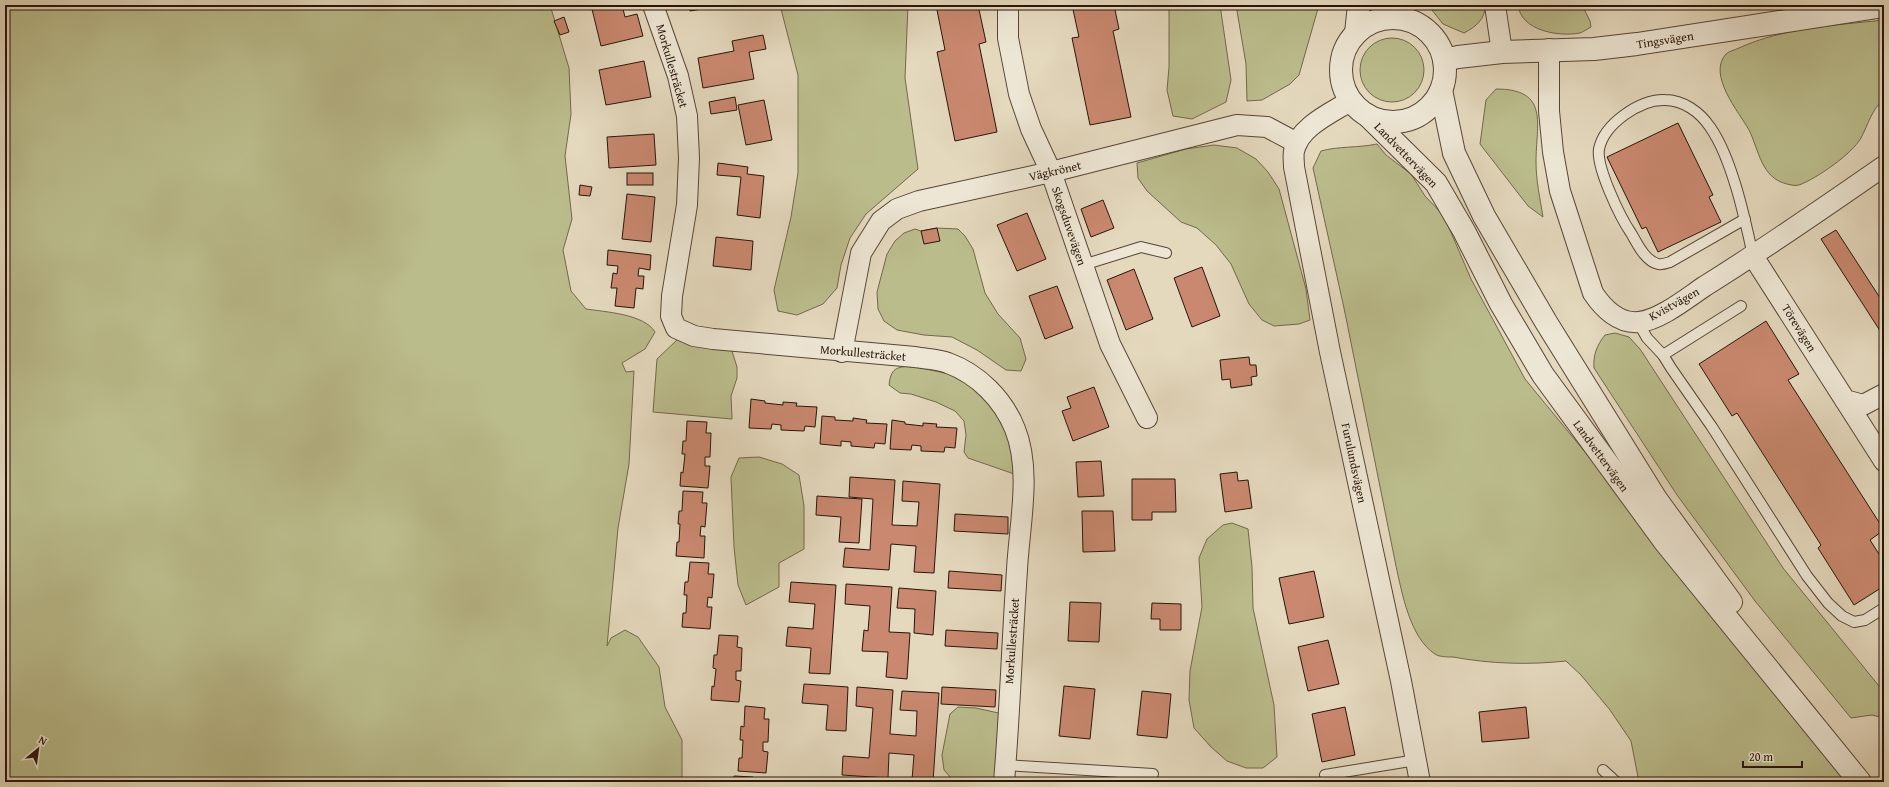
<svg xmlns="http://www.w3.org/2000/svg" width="1889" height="787" font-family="'Gentium Book Plus',serif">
<rect width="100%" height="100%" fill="#e4d8bd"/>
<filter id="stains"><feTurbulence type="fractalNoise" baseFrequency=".005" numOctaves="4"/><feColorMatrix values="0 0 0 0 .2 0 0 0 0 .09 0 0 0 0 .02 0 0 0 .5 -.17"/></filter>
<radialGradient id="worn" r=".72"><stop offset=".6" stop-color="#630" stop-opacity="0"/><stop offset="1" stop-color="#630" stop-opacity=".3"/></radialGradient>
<!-- green -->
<g fill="#bbbc8c" stroke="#72684a">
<path d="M5,5H550L569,68L571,114L565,156L572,219L563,250L571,291L586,309C606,312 644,314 655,332L645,349L622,363L626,372L634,371L629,464L618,528L607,646L611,638L625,630L638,637L659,667L665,707L682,740V782H5Z"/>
<polygon points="780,5 908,5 905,78 918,169 866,214 850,238 841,265 837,288 823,304 797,315 778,311 774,290 791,217 798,173 798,75"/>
<polygon points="1169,5 1220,5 1231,80 1226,102 1192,119 1173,116 1167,90 1169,67"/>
<polygon points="1236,5 1319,5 1299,75 1290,84 1262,100 1247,101 1246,64"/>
<path d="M1428,5H1486C1484,20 1477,26 1464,33L1443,24Z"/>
<path d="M1518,5H1582L1590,21L1591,27C1587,29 1583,32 1580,33C1559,37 1521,31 1518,5Z"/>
<path d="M1884,20V100C1872,108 1868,125 1861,138C1852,154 1816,179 1799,185C1795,186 1791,185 1787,184C1761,178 1759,150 1749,130C1739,112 1707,75 1726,54C1729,51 1735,50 1739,48C1782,28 1838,25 1884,20Z"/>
<circle cx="1392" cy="70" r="32"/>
<path d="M1496,89C1550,89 1536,124 1536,162C1536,181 1540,198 1543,217L1528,206L1480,144L1486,100Z"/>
<path d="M1377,144L1386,155L1411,174L1425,196L1444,216L1471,279L1525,379L1667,552L1848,782H1639L1631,741L1610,710L1581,675L1566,661C1529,665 1491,664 1453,657C1448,657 1439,657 1435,654C1410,638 1402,593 1396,566L1344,308L1313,168L1321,151C1339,146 1358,148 1377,144Z"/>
<polygon points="1214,145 1237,148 1256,159 1268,172 1279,189 1306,289 1310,320 1299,324 1274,326 1262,320 1249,304 1231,264 1216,245 1197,228 1181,222 1147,191 1138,178 1137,163 1186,149"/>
<polygon points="937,228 958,229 965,236 973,249 985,293 998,314 1020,338 1026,359 1021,371 1006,370 977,350 952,337 924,335 897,330 884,321 878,309 877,292 887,254 895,241 904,233 915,229 921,231"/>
<path d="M1615,333L1629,337L1640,349L1783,568L1879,686L1884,687V718L1872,715L1851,718L1755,601L1677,495L1594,368C1593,355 1597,345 1605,335Z"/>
<polygon points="678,339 731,348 737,367 737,378 731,396 732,419 653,412 657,359"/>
<path d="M912,366L949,374L975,386L997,404L1020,476L968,458L964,452L966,435L964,421L955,411L936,402L911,394L900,393L889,385C891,368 896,367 912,366Z"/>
<polygon points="759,457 782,464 799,475 804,506 804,549 779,563 779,587 746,605 738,585 734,547 731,477 739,458"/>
<polygon points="1232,523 1248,529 1252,567 1253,608 1274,705 1277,757 1263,768 1246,768 1227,761 1211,747 1194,728 1189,700 1190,671 1202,607 1199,558 1207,539 1223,525"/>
<polygon points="958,707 976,708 1003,714 1000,766 994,780 978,782 952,779 944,770 942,755 950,714"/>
</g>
<!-- building -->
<g fill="#c9886f" stroke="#281509">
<polygon points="591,5 622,5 625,17 637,14 643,36 601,46"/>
<polygon points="689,5 725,5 690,11"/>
<polygon points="936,5 978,5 986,42 979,44 997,132 955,141 937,52 945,50"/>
<polygon points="1072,5 1114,5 1119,29 1113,31 1131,117 1090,125 1072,38 1079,37"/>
<polygon points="564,17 569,32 560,35 554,21"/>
<polygon points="763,35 766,49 749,52 754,79 703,88 698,58 734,51 732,41"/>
<polygon points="644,61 651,97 606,105 599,70"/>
<polygon points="735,97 737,110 711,114 709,102"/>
<polygon points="764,100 772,140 746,145 738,105"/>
<polygon points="1678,123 1713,195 1709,197 1721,222 1658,252 1646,227 1642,229 1607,157"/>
<polygon points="654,134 656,165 609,168 607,137"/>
<polygon points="718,163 748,167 747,174 764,176 760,218 737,215 741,177 717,175"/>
<rect x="627" y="173" width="26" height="12"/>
<polygon points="580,185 592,187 590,196 579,195"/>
<polygon points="627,194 655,197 651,242 622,239"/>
<polygon points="1103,200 1114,228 1091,237 1081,209"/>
<polygon points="1027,213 1046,259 1017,271 997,225"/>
<polygon points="937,228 940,241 924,244 921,231"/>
<polygon points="1836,230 1884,304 1884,337 1821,239"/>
<polygon points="716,237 753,241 751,270 713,266"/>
<polygon points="608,250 651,255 650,270 639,268 638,276 644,276 643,289 636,288 634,308 615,306 617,288 611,288 613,273 617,274 618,266 607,265"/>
<polygon points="1202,267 1220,316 1192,327 1174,278"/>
<polygon points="1134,269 1153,319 1126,330 1107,280"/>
<polygon points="1057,286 1073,328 1045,339 1029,296"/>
<polygon points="1766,321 1799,374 1788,380 1884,530 1870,540 1884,562 1884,586 1854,605 1818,548 1821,545 1737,413 1732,416 1699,364"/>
<polygon points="1249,357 1250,365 1256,365 1257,376 1251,377 1252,385 1231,388 1230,379 1222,380 1220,360"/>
<polygon points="1094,387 1109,427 1073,441 1062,411 1071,408 1067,397"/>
<polygon points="751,399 765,401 765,403 783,405 783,402 797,403 796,406 817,407 815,427 805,426 804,431 781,430 781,425 772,424 771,429 749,428"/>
<polygon points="822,416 835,417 835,420 853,421 853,418 867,420 866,423 887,424 885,444 875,443 874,448 851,446 851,442 841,441 841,446 820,444"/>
<polygon points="892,420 905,422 905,424 923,426 923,423 937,424 936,427 957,428 955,448 945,447 944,452 921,451 921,446 912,445 911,450 890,449"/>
<polygon points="687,421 707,422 706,433 711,433 710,457 705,457 705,466 710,466 708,488 680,486 681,472 683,473 685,454 682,454 683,441 686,441"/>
<polygon points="1101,461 1104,496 1078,497 1076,462"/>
<polygon points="1237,472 1238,481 1248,480 1252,508 1225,512 1220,474"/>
<polygon points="850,477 895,480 892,525 917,526 919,502 902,501 903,481 940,484 934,573 914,572 916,546 891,544 889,570 843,567 845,548 870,550 873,499 849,497"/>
<polygon points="1132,479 1175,479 1176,512 1152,512 1152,520 1132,520"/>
<polygon points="683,491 703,492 702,503 707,503 705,527 701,526 700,536 705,536 704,558 676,556 677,542 679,542 680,524 678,524 679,511 682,511"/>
<polygon points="817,496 862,499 859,543 839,542 841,517 816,515"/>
<polygon points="1082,511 1113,511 1115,551 1083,552"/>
<polygon points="955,514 1008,517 1008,534 954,531"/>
<polygon points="690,562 709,563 708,574 714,574 712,598 708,597 707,607 712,607 710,629 682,627 683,613 686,613 687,595 684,595 685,582 688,582"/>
<polygon points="949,571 1002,575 1001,591 948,588"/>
<polygon points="1314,571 1324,617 1289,624 1279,578"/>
<polygon points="791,582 836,585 830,674 809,673 811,648 786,646 788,627 813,629 815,604 789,602"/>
<polygon points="846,584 892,587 889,632 910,633 907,679 886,677 888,652 862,651 864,630 868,631 870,606 845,604"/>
<polygon points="899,588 936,591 933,635 914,633 915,609 897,608"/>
<polygon points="1070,602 1101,603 1099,642 1068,641"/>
<polygon points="1152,603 1181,604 1181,630 1160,630 1160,619 1151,619"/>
<polygon points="946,630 998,633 997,649 945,646"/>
<polygon points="719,635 738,636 737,647 742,648 741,671 736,671 736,680 741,681 739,702 711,700 712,686 714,687 716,669 713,668 714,655 717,655"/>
<polygon points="1328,640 1339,684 1308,691 1298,647"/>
<polygon points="804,684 848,687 846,731 826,730 828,705 802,703"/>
<polygon points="1064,686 1095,689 1090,739 1059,736"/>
<polygon points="857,687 893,690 890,734 916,736 917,711 900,710 902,691 939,693 933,782 912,780 914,755 889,753 888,778 842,775 843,756 869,758 873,708 856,706"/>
<polygon points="942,687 996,690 995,707 941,704"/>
<polygon points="1142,691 1171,694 1167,738 1137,735"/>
<polygon points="745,706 765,708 764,719 769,719 768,742 763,742 763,751 768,752 766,773 738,771 739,758 742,758 743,740 740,740 741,726 744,727"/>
<polygon points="1345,707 1355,755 1322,762 1312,714"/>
<polygon points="1526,707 1529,738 1482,742 1479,712"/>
<polygon points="734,776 753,777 753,782 733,782"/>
</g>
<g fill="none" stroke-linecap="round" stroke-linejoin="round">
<defs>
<g id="service">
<path d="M1745,219L1670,262C1667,263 1662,265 1658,264C1645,261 1637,243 1631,233C1620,217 1596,167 1599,149C1604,124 1640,99 1665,100C1683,100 1700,112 1710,127C1732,158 1745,219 1753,256"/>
<polyline points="1083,265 1141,247 1166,253"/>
<polyline points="1638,322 1647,338 1663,355 1671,368 1712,427 1807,576 1828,603 1842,616 1854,622 1865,620 1884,608"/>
<polyline points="1663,355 1741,306"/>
<polyline points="1005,765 1153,774"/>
<polyline points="1603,770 1616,782"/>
<polyline points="1325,775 1416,760"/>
</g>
<g id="minor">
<path d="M653,5L678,76L687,116L689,158L687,205L672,296L671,316L676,328L694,336L713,339L915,357C925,359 938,359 948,363C978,374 1003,399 1015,429C1032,471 1019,527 1017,570C1012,641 1010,712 1004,782"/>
<polyline points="1008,5 1008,38 1019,94 1031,129 1051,172 1110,344 1147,418"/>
<polyline points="1495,5 1502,52"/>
<path d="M1549,49V111L1553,152L1560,191L1593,293C1603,308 1619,324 1639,322C1660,320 1687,298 1705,286C1766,248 1825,207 1884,166"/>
<path d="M1350,101C1331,113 1299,127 1294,151C1293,156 1294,162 1294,167L1330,352L1401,681L1420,782"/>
<polyline points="1753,256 1845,400 1863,405 1884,394"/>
<polyline points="842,352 861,253 881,221 897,209 919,201 1051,172 1237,125 1267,127 1297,143"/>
<polyline points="1845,400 1884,461"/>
</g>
<g id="tertiary">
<circle cx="1393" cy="70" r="52"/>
<polyline points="1356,33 1359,5"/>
<polyline points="1444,60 1458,57 1502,52 1594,49 1637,44 1884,6"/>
<polyline points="1441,90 1454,153 1484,216 1546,322 1656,499 1731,602"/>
<polyline points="1367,115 1436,183 1464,231 1501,304 1543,375 1665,542 1860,782"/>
</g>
</defs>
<!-- service casing -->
<use href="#service" stroke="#574636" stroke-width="12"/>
<!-- minor casing -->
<use href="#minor" stroke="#574636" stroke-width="22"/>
<!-- tertiary casing -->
<use href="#tertiary" stroke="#574636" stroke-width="24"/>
<!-- service -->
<use href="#service" stroke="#ede6d4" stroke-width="10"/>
<!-- minor -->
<use href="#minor" stroke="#ede6d4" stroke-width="20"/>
<!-- tertiary -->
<use href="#tertiary" stroke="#ede6d4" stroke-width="22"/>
</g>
<g text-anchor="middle" stroke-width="4" stroke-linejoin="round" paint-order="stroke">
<!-- street labels -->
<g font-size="12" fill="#281509" stroke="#ede6d4">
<text transform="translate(1665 40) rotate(-9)" y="4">Tingsvägen</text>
<text transform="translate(672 66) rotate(74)" y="4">Morkullesträcket</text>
<text transform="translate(1406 155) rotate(46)" y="4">Landvettervägen</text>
<text transform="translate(1055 171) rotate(-13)" y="4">Vägkrönet</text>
<text transform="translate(1069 226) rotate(71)" y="4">Skogsduvevägen</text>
<text transform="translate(1674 304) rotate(-29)" y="4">Kvistvägen</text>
<text transform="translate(1799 328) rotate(58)" y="4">Törevägen</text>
<text transform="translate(863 353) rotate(5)" y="4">Morkullesträcket</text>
<text transform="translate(1601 456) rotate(54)" y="4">Landvettervägen</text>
<text transform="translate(1354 463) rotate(78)" y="4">Furulundsvägen</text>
<text transform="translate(1012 641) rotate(-86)" y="4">Morkullesträcket</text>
</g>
</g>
<!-- margin -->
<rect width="1889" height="787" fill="none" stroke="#e4d8bd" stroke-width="20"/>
<rect x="6" y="6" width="1877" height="775" fill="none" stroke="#281509" stroke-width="2"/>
<rect x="10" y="10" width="1869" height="767" fill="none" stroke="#281509"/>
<!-- north arrow -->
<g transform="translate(38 749) rotate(29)" stroke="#ede6d4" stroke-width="3" paint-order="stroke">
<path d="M0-3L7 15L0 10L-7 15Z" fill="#281509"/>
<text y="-6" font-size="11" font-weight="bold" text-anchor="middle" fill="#281509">N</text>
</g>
<!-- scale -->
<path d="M1743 761v6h59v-6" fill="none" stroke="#281509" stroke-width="2"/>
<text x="1749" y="761" font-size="12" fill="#281509" stroke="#ede6d4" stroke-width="3" paint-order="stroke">20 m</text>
<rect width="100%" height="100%" filter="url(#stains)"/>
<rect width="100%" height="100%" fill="url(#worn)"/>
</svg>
